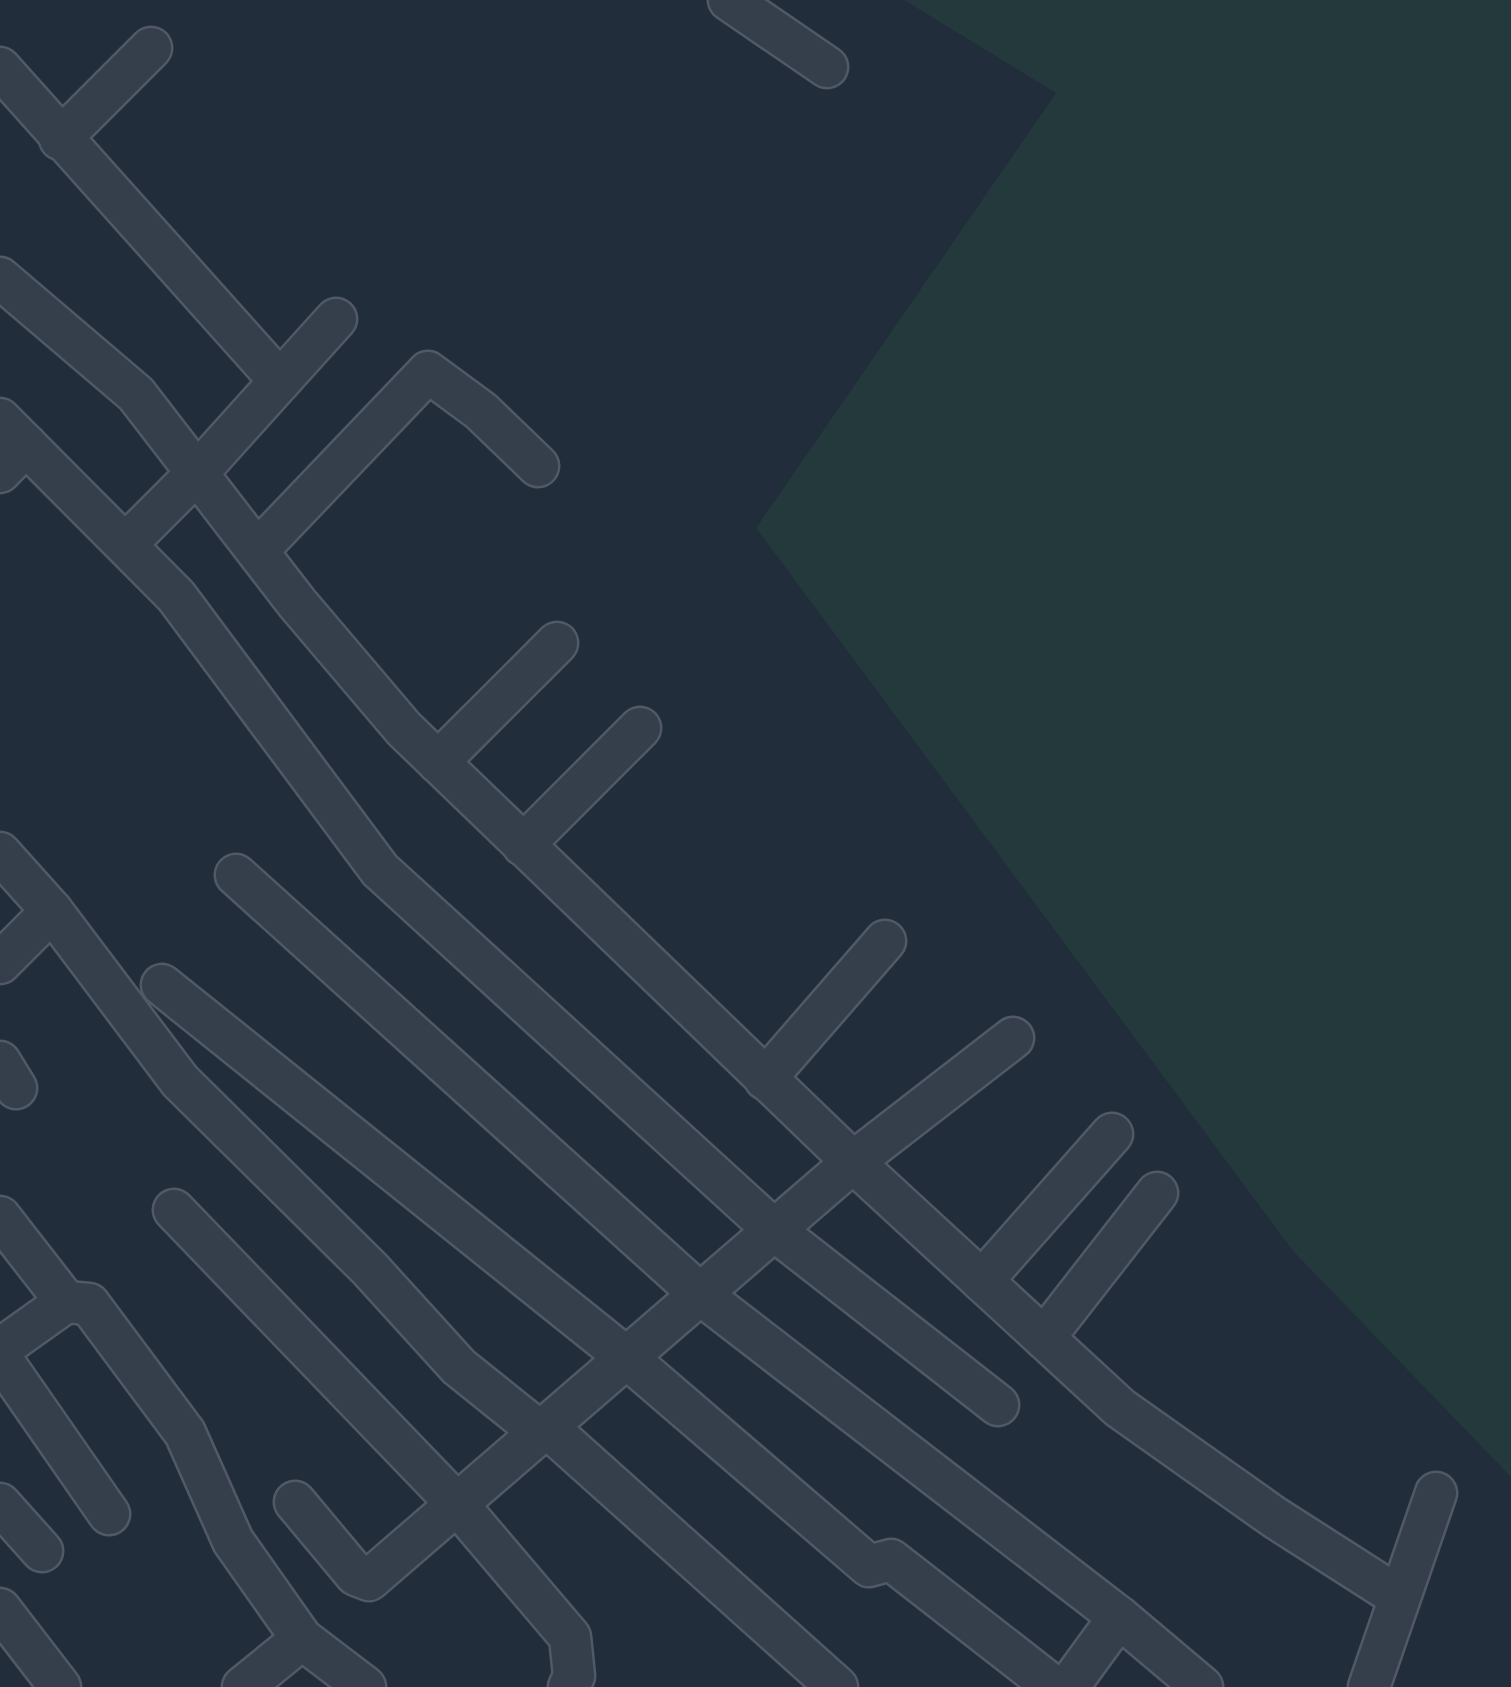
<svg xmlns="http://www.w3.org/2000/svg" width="1511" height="1687" font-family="'Open Sans',sans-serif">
<rect width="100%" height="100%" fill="#212d3a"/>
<!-- green -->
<polygon fill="#23393b" points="904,0 1511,0 1511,1477 1293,1251 756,528 1056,93"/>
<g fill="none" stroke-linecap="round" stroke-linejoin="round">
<defs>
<g id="minor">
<polyline points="729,0 827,67"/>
<polyline points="0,68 280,381 199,471 127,543"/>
<polyline points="60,139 151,48"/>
<polyline points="0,278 136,394 297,603 404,729 853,1162 1120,1408 1274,1517 1399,1597"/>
<polyline points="280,381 336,319"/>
<polyline points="0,419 176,596 380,870 774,1230 998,1405"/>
<polyline points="0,472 26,445"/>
<polyline points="258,550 428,372 481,411 538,466"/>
<polyline points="438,762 557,643"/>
<polyline points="523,845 640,728"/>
<polyline points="0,853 52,911 180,1081 370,1269 459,1367 540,1432"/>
<polyline points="236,875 700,1294 1119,1617 1202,1687"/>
<polyline points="0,963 52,911"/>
<polyline points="162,985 627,1358 869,1566 891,1560 1054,1687"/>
<polyline points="0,1062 16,1088"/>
<polyline points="765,1079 885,941"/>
<polyline points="174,1210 457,1504 570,1637 574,1676 569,1687"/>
<polyline points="0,1217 66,1302"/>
<polyline points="982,1281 1112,1134"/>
<polyline points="1044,1338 1157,1193"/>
<polyline points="0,1349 66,1302 89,1304 185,1433 233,1541 302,1639 365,1687"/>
<polyline points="0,1357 109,1514"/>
<polyline points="547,1427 837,1687"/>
<polyline points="295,1502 356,1575 369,1580 853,1162 1013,1038"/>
<polyline points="0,1504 42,1551"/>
<polyline points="0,1609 60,1687"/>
<polyline points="243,1687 302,1639"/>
<polyline points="1068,1687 1119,1617"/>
<polyline points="1369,1687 1436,1493"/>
</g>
</defs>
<!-- minor casing -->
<use href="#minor" stroke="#505965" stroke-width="45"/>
<!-- minor -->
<use href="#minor" stroke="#353e4b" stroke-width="40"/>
</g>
</svg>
